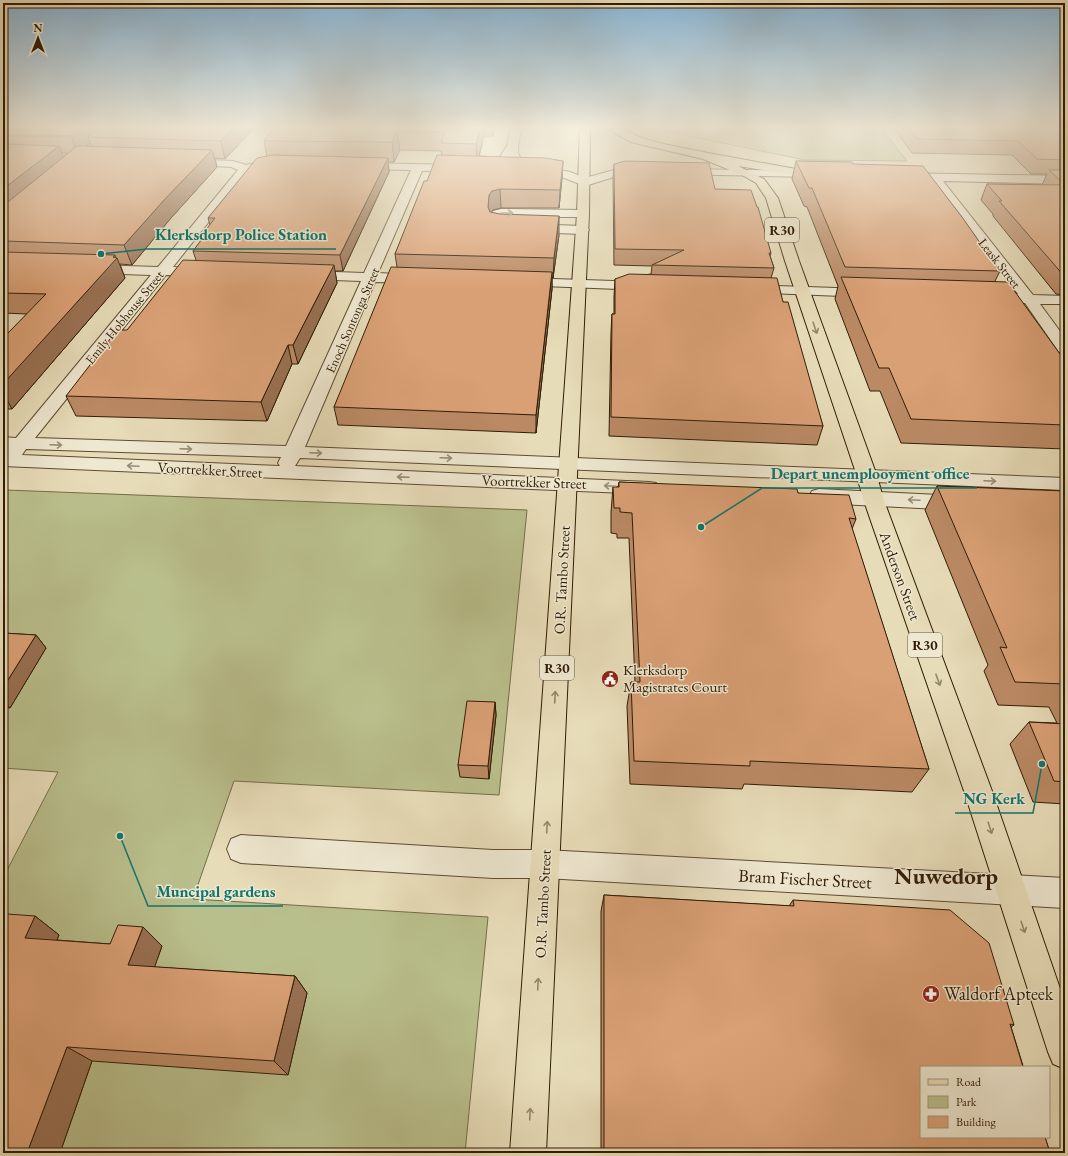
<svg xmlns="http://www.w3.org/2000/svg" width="1068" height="1156" font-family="'EB Garamond',serif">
<rect width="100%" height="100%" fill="#e7dcb8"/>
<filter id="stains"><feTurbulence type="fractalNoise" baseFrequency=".005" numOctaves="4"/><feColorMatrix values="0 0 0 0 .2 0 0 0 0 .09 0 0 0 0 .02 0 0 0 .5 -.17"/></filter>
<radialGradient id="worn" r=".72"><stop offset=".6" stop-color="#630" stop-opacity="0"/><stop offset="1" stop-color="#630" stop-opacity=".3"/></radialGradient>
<!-- green -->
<g fill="#b9bf8c" stroke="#746e48">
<polygon points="645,127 880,127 907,161 805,160"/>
<polygon points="6,490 527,510 499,795 234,781 193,899 488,917 465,1153 3,1153 3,878 58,772 3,768 3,493"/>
</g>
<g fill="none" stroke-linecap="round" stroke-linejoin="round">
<defs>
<g id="minor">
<path d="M511,127H521C521,139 511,156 527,163C532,165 538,163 543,165L545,167L570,172L585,178L614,170L636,168L648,169L650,171L648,173L644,174L614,177L585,186L559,176L528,172L527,170L516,166L510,160L507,163H499L497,161L507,146Z"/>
<path d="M186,159L233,161L246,165L265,161L282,162L284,164L282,166L265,167L249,171L173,267L204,268L209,269L211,272L209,275L204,276L166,275L35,438L286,446L361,281L307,279L302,278L300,275L302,272L307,271L364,273L411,170L358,169L354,168L352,166L354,164L358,163L462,165L466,166L468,168L466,170L422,171L378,273L416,275L421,276L423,279L421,282L416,283L375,282L305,447L1065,478V490L300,458L295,466L649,482L656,483L659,488L656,493L649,494L3,466V454H8L6,451L7,449H3V437L16,438L151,275L93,273L88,272L86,269L88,266L93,265L158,267L238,170L231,167L182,164L180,162L182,160ZM26,449L281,457L278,463L280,466L22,455Z"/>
<polygon points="680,169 812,171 816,172 818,174 816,176 812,177 676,174 674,172 676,170"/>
<polygon points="902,173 1065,176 1065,184 943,181 1033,295 1065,296 1065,304 1040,304 1065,338 1065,354 1059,352 1025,303 985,301 983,298 985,295 990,294 1018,294 930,180 898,178 896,176 898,174"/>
<polygon points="501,209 583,210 587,211 589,214 587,217 503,217 503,223 582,226 587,227 589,230 587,233 582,234 501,231 491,229 490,226 491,214 493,211"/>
<polygon points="523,278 644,282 649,283 651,286 649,289 644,290 518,285 516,282 518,279"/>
<polygon points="750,285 866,289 871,290 873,293 871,296 866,297 745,292 743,289 745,286"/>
<polygon points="819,489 959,496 966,498 969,503 966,508 959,510 819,503 812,501 809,496 812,491"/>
<polygon points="241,835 493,850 545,850 1065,878 1065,908 545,878 493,878 241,863 231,859 227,849 231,839"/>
</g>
<g id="major">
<polygon points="580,127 590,127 589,214 546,1153 510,1153 577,214"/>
<polygon points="608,127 620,127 639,137 659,143 708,153 807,171 811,172 813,174 811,176 807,177 738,166 764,179 778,198 799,261 877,476 883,498 992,791 1065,1003 1065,1069 1053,1064 1048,1052 964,791 863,498 857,476 785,261 766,198 756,183 742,175 703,159 631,142 616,134"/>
</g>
</defs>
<!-- minor casing -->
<use href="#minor" stroke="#5e4c32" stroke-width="2"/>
<!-- major casing -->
<use href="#major" stroke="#301c05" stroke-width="2"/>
<!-- minor -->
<use href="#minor" fill="#efe8d1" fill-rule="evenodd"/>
<!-- major -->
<use href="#major" fill="#e7dcb8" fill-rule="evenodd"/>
</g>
<!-- wall -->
<g fill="#bb8a65" stroke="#301c05" fill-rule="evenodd">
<path d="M3,127H255L225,159L215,158L217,167L171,218L132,265L120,264L125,278L12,409H3V333H8L27,314L3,313ZM90,143L92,146H86ZM62,153H67L63,157Z"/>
<polygon points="275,127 495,127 493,136 484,136 479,156 563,161 562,178 559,208 501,208 493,210 491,212 559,235 553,278 552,278 552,289 536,433 338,425 334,407 397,267 395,254 427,181 442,156 441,151 400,150 394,162 388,162 389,172 343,271 335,271 337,283 298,364 292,364 267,421 76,416 66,396 127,330 196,260 193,251 203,238 202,235 210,225 208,218 267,156 264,141"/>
<polygon points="893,127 1065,127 1065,295 1056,294 993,216 993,214 981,200 987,184 1042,185 1047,174 1031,174 1012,155 912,153"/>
<polygon points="796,161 853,164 1000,271 995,281 1065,361 1065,449 901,443 880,391 870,391 835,299 838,286 807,207 804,206 792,179"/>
<polygon points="614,164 715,189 771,253 770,256 774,268 771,278 783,302 823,426 817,445 609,436 611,332 612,314 614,314 614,297 615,279 651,274 652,266 614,265 613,178"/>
<polygon points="619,482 798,493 856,519 852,529 929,769 912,792 744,784 742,789 630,784 627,706 631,682 635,682 629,538 617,538 617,534 611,533 611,512 613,487 618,487"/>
<polygon points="937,486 1065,491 1065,804 1033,802 1010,744 1029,722 1057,723 1049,707 998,705 984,671 988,665 925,510"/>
<polygon points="3,633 36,635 46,648 10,708 3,707"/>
<polygon points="495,702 496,715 489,779 460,777 458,765"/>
<polygon points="604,895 789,906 793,900 1014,1025 1011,1027 1050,1153 601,1153 601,911"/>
<polygon points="35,916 59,935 57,940 110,944 162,946 154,967 295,976 307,993 288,1075 92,1061 60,1153 3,1153"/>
</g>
<!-- shaded-wall -->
<g fill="#997052" stroke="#301c05">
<polygon points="82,127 108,127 88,137 90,143 77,153 71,136"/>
<polygon points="234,127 255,127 225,159 221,141"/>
<polygon points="481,127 484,127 484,136 477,164 476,144"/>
<polygon points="493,127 495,127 493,136"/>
<polygon points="397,131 400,150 394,162 392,142"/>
<polygon points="59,146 66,163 3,215 3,189"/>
<polygon points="212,150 217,167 171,218 132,265 124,245 165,199"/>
<polygon points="388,158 389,172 343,271 340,255"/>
<polygon points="563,161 562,178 559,208 560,190"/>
<polygon points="500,189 501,208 493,210 490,214 488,207 489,195 492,191"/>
<polygon points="559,216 559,235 553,278 554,258"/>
<polygon points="115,255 116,259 117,258 125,278 12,409 3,393 3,384"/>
<polygon points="334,265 337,283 298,364 293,345"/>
<polygon points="552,272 552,289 536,433 536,415"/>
<polygon points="288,345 292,364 267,421 261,402"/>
<polygon points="36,635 46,648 10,708 3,700 3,688"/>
<polygon points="495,702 496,715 489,779 488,766"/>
<polygon points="35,916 59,935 50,956 25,938"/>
<polygon points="143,927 162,946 149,983 128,965"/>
<polygon points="295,976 307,993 288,1075 274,1061"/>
<polygon points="67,1047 92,1061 60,1153 27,1153"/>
</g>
<!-- building -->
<g fill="#daa075" stroke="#301c05">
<polygon points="3,127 82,127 71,136 3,136"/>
<polygon points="100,127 234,127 221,141 88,137"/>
<polygon points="275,127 481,127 476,144 441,143 445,132 397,131 392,142 264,141"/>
<polygon points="908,127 1065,127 1065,160 1037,159 1018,141 917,139"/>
<polygon points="3,144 59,146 3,189"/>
<polygon points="77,146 212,150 165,199 124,245 3,241 3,206"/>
<polygon points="272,155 388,158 340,255 193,251 205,235 202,235 215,218 208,218 257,158"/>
<polygon points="437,155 545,158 563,161 560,190 500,189 492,191 489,195 488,207 490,212 500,214 559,216 554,258 395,254 424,181 427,181"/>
<polygon points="626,161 709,163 715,189 751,190 757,207 758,207 771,253 769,253 774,268 652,265 684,250 615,249 614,164"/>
<polygon points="796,161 852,162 853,164 923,166 962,217 1000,271 845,267 812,188 809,188"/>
<polygon points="1049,170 1065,170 1065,277 999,201 1002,201 987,184 1065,185"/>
<polygon points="3,252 115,255 113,257 117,258 3,384 3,333 8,333 46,294 3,293"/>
<polygon points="183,260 334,265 293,345 288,345 261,402 66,396 117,330 127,330"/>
<polygon points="391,267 552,272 536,415 334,407"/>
<polygon points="629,274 777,278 783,302 788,302 823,426 611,417 612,314 615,314 615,279"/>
<polygon points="841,277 1008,282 1065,361 1065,425 911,419 889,368 879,368"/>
<polygon points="619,482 797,489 798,493 849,495 856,519 849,518 929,769 750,761 750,766 634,761 631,682 640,682 632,513 620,512 620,508 614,508 613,487 619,487"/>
<polygon points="937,486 1065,491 1065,684 1015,682 1000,647 1007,648"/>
<polygon points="3,633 36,635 3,688"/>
<polygon points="467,701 495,702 488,766 458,765"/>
<polygon points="1029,722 1065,724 1065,782 1054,781"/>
<polygon points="604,895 794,906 793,900 950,910 989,943 1014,1025 1010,1024 1023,1067 921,1067 921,1137 1045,1137 1050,1153 604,1153"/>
<polygon points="7,914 35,916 25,938 110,944 118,925 143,927 128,965 295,976 274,1061 67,1047 27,1153 3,1153 3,922"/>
</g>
<!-- one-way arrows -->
<defs><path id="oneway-shaft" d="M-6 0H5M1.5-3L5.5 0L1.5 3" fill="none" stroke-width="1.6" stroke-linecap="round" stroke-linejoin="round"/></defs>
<g stroke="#998c75">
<use href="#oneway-shaft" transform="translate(507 213)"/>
<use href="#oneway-shaft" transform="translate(56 445) rotate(2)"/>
<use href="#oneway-shaft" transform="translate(186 449) rotate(2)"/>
<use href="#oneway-shaft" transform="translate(316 453) rotate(2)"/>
<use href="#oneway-shaft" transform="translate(446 458) rotate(2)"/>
<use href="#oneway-shaft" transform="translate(133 466) rotate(-177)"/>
<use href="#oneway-shaft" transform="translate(403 477) rotate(-178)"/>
<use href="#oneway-shaft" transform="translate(990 481) rotate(2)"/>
<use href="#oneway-shaft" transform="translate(610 486) rotate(-177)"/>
<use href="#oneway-shaft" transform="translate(914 500) rotate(-177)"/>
</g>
<g stroke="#958667">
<use href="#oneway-shaft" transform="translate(815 328) rotate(71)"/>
<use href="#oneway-shaft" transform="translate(938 680) rotate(70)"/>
<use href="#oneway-shaft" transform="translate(555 697) rotate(-87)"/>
<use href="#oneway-shaft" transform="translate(547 827) rotate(-87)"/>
<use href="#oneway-shaft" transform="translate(990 828) rotate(72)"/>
<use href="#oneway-shaft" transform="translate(1023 927) rotate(71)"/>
<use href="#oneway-shaft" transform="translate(538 984) rotate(-87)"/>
<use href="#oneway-shaft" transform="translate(530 1114) rotate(-87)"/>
</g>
<!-- sky -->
<linearGradient id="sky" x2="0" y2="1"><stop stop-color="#89b6d6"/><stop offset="0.44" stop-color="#f4efdf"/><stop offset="1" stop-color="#f4efdf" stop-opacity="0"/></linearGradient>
<rect width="1068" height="289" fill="url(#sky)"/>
<!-- icons -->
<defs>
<symbol id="civic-disc" viewBox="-11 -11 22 22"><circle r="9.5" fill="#8f2418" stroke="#efe8d1"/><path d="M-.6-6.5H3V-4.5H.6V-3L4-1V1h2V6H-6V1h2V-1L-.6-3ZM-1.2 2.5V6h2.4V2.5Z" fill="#fff"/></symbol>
<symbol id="pharmacy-disc" viewBox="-11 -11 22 22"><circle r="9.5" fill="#8f2418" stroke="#efe8d1"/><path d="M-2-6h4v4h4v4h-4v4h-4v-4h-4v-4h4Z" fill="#fff"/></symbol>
</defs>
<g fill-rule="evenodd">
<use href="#civic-disc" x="600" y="669" width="20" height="20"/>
<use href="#pharmacy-disc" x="921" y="984" width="20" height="20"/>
</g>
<g text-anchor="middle" stroke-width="3" stroke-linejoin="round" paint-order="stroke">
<!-- far-street labels -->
<g font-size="13" fill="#301c05" stroke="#efe8d1">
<text transform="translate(1000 263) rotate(52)" y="5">Leask Street</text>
<text transform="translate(124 317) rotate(-51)" y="5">Emily Hobhouse Street</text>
<text transform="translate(352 320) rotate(-66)" y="5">Enoch Sontonga Street</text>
</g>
<!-- shield labels -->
<g fill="#efe8d1" stroke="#695942" stroke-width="1">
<rect x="765" y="218" width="34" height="24" rx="3"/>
<rect x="908" y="633" width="34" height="24" rx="3"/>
<rect x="540" y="656" width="34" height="24" rx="3"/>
</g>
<g font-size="14" font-weight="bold" fill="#301c05">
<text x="782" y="235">R30</text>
<text x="925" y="650">R30</text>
<text x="557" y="673">R30</text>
</g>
<!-- street labels -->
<g font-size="15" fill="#301c05" stroke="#efe8d1">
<text transform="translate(210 470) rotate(3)" y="5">Voortrekker Street</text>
<text transform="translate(534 482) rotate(2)" y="5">Voortrekker Street</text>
<text transform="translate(900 576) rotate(70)" y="5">Anderson Street</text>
<text transform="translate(562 580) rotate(-87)" y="5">O.R. Tambo Street</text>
<text transform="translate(543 904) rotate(-87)" y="5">O.R. Tambo Street</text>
</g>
<!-- poi labels -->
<g font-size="15" fill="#301c05" stroke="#efe8d1" text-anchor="start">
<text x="623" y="675">Klerksdorp<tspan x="623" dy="17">Magistrates Court</tspan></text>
</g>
<!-- near-street labels -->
<g font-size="18" fill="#301c05" stroke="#efe8d1">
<text transform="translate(805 879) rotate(3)" y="6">Bram Fischer Street</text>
</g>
<!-- near-poi labels -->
<g font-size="18" fill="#301c05" stroke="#efe8d1" text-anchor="start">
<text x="944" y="1000">Waldorf Apteek</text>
</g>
<!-- near-district labels -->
<g font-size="23" font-weight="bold" fill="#301c05" stroke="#efe8d1">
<text x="946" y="884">Nuwedorp</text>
</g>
</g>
<!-- callouts -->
<path fill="none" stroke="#0f766e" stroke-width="1.5" d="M101 254L147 249H336M701 527L762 488H977M1042 764L1033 813H955M120 836L148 906H283"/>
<g fill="#0f766e" stroke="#efe8d1" stroke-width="1.5">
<circle cx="101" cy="254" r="4"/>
<circle cx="701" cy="527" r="4"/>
<circle cx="1042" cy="764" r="4"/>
<circle cx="120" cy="836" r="4"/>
</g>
<g font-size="16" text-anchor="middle" font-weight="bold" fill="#0f766e" stroke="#efe8d1" stroke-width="3" stroke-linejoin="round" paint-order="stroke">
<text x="241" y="240">Klerksdorp Police Station</text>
<text x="870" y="479">Depart unemplooyment office</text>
<text x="994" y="804">NG Kerk</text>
<text x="216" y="897">Muncipal gardens</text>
</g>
<!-- margin -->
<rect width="1068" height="1156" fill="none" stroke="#e7dcb8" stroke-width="16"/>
<rect x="4" y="4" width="1060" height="1148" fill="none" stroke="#301c05" stroke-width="2"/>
<rect x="8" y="8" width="1052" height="1140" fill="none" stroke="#301c05"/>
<!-- legend -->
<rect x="920" y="1066" width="130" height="72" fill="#efe8d1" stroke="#a3967f"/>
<rect x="928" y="1079" width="20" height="6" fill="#e7dcb8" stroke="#a3967f"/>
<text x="956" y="1086" font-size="12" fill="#301c05">Road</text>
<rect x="928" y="1096" width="20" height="12" fill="#b9bf8c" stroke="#a3967f"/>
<text x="956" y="1106" font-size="12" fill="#301c05">Park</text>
<rect x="928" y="1116" width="20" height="12" fill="#daa075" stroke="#a3967f"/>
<text x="956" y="1126" font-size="12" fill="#301c05">Building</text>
<!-- north arrow -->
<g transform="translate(38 38)" stroke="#efe8d1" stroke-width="3" paint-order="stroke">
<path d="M0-3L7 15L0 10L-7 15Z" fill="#301c05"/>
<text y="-6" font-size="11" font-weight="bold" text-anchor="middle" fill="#301c05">N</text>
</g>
<rect width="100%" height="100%" filter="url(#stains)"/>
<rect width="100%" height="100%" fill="url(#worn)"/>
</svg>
